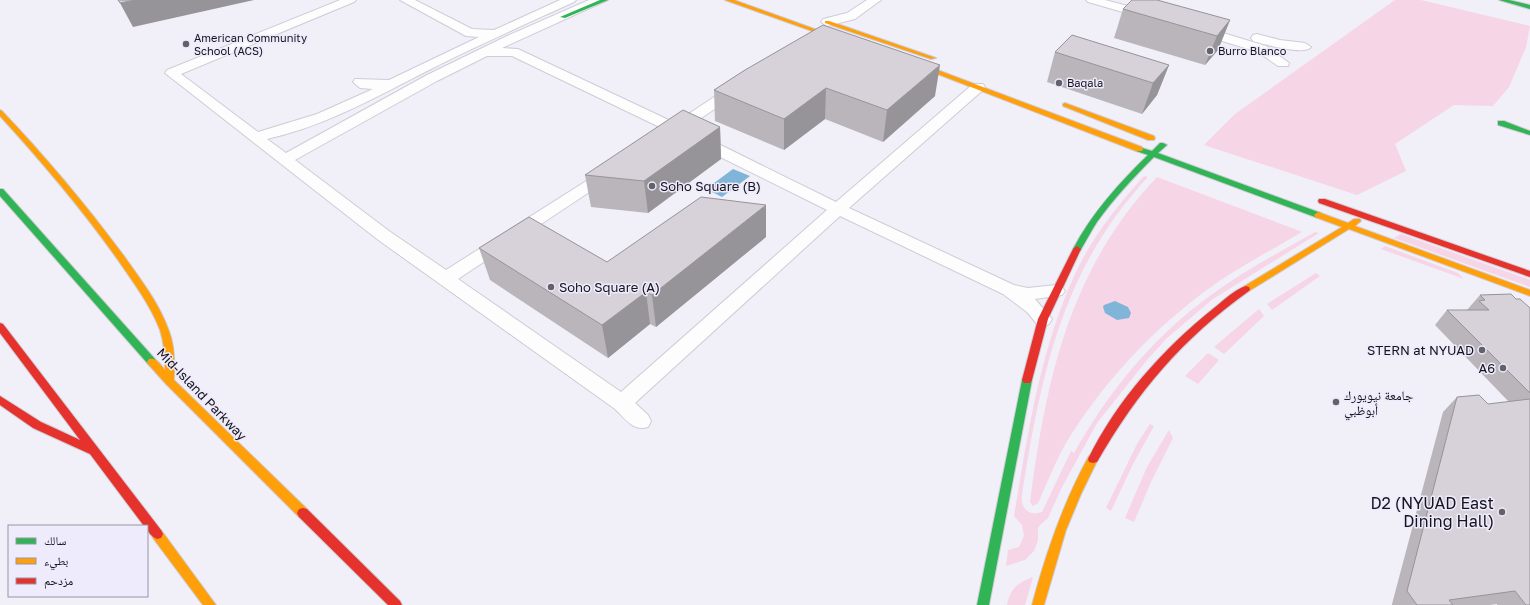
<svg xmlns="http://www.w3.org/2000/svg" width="1530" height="605" font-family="'Golos Text','Noto Naskh Arabic',sans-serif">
<rect width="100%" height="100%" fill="#f1eff8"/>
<!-- green -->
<g fill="#f6d5e6">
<polygon points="1395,0 1421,0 1530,26 1526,47 1509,87 1493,106 1454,105 1395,144 1406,171 1357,195 1204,145 1235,114"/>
<path d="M1144,176L1148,177C1062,269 1041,374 1022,495C1020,508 1029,517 1042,512L1071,451L1074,453C1109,391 1153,337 1211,295C1243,271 1280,252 1315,232L1319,233L1213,299L1167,338L1147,360L1097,423L1061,489L1048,518L1041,524L1038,528V540L1034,551L1025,560L1006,566L1008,550L1019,547L1024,536L1022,525L1014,516C1028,433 1040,349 1076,272C1093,236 1118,205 1144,176Z"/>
<path d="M1157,177L1302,232C1272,250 1240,266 1211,287C1154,328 1103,382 1066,443C1055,462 1047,484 1038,503L1033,506L1030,502C1046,380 1069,270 1157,177Z"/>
<polygon points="1401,234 1530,280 1530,287 1394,238"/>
<polygon points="1385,246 1458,273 1464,279 1381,249"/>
<polygon points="1316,273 1320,276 1272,310 1267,304"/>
<polygon points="1259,309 1264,316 1224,354 1214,347"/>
<polygon points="1208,353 1219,360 1198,384 1185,376"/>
<polygon points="1150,424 1154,426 1133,464 1111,511 1106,508 1137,444"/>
<polygon points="1169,430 1173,438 1150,484 1134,522 1125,518 1147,467"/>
<path d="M1033,577L1025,605H1007C1010,589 1018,582 1033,577Z"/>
</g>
<!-- water -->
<g fill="#81b4d9">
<polygon points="733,169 750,176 722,197 706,189"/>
<polygon points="1115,301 1128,307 1131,313 1129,318 1117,320 1105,313 1103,307 1104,305"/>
</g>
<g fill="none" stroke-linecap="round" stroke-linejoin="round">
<defs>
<g id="street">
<path d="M340,0H356L354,2L181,74L258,132L317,114L373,89L360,88L353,82L355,79L389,80L479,37L466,36L400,0H415L472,29L494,30L560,0H576L574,2C526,24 478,45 431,69C378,96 326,126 267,139L286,153L427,75L507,36L589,0H605L603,2L502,48L518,49L675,123L729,87H739L741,90L739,93L686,128L836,202L973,84H983L985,87L983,90L849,208L1014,285L1028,288L1056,285L1062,287L1065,291L1062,295L1035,299L1052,319L1049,324L1043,326L1037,324L1027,312L1003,294L840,216L635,403L648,415L651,421L648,427C633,432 625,418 615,409L377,239L165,73L167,70ZM487,56H512L672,133L827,210L621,392L458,279L612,177L615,174L612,171H602L446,270L389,231L295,160L437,81Z"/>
<polygon points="867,0 881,0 855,19 827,26 821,22 823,19 847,13"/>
<polygon points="1086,0 1105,0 1151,12 1153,15 1147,19 1088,2"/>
<polygon points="1200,26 1266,46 1289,63 1288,66 1278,66 1258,52 1196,33 1194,30 1196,27"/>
<path d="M1257,34L1280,40L1305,43L1311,47C1305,56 1263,44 1253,41L1251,38L1253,35Z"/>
</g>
<g id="fast">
<polygon points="600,0 608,0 565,18 560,17"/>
<polygon points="1499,0 1509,0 1530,5 1530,9"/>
<polygon points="1498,121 1504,121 1530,131 1530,135 1498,125"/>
<path d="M1160,143H1163L1167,145L1158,153L1321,213L1322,215L1318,218L1315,217L1154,157C1134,177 1114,198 1097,222C1091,231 1086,241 1080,251H1074L1073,249C1092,213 1119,183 1148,155L1136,151V147H1139L1152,151Z"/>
<polygon points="0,189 3,189 155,359 157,362 155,365 149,365 0,196"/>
<polygon points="1027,376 1030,377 1032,380 989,605 977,605 1022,380 1024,377"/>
</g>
<g id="slow">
<polygon points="725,0 734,0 845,40 840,41"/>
<polygon points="825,21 829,21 936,58 931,59 825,23"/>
<polygon points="911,60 1142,147 1143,149 1142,151 1136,151 909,63 909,61"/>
<polygon points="1065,103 1154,136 1155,138 1154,140 1148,140 1063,106 1063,104"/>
<path d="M0,110L2,111C46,157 86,205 124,256C141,280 159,303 169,331C175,347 175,363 174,380L307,509L309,513L307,517L303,518L299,517L166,384L149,365L147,362L149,359C156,357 160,364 165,370C165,356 164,343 160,330C150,304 133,282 118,260C82,209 42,162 0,116Z"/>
<polygon points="1318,212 1348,223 1354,219 1360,219 1361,221 1355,226 1530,290 1530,296 1349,229 1249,291 1243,291 1242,289 1243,287 1342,227 1315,217 1314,215"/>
<path d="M1093,455L1097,456L1098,459L1081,494L1066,530L1044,605H1032C1046,553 1063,503 1089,456Z"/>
<polygon points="157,529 161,530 216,605 203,605 153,538 151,534 153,530"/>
</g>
<g id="jam">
<polygon points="1319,199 1325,199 1530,271 1530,277 1319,203 1318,201"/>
<polygon points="1077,246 1081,249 1048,319 1032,380 1030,383 1024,383 1022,380 1038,319 1073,249"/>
<path d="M1246,286L1249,287L1250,289L1249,291C1182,339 1138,391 1097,462L1093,463L1089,462L1088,459C1117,400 1163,349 1214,308C1223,301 1235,289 1246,286Z"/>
<path d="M0,323L3,324L161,530L163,534L161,538L157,539C152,537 147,532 147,526H144L90,454L33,428L0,405V396L41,422L80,440L0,333Z"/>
<polygon points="303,508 307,509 400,601 402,605 388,605 299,517 297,513 299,509"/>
</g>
</defs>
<!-- street casing -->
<use href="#street" stroke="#ceccd5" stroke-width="2"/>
<!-- fast casing -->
<use href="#fast" stroke="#ceccd5" stroke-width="2"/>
<!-- slow casing -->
<use href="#slow" stroke="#ceccd5" stroke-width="2"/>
<!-- jam casing -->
<use href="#jam" stroke="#ceccd5" stroke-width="2"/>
<!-- street -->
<use href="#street" fill="#fdfdfe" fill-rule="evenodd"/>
<!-- fast -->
<use href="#fast" fill="#30b455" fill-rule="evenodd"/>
<!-- slow -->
<use href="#slow" fill="#ff9f0a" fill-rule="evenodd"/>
<!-- jam -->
<use href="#jam" fill="#e5322d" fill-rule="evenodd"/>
</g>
<!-- wall -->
<g fill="#b9b5bb">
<polygon points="1123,9 1230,20 1218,50 1205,65 1114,38"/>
<polygon points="1055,52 1169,65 1157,95 1142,114 1047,82"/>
<polygon points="745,70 935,96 883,142 825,119 784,150 715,121 714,90"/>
<polygon points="720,127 721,159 648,213 591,207 585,175"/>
<polygon points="766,237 656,327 650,324 608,358 490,280 479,248 607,262"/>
<polygon points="1480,295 1516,299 1530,308 1530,605 1497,605 1497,604 1490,605 1392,605 1392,604 1443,412 1457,397 1488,404 1509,402 1435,325 1447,310 1467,310"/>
</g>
<!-- shaded-wall -->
<g fill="#969399">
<polygon points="135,0 254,0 133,27 120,3"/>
<polygon points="1230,20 1218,50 1205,65 1217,36"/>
<polygon points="940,65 935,96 883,142 887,110"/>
<polygon points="1169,65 1157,95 1142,114 1153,83"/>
<polygon points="826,88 825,119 784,150 784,119"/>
<polygon points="720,127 721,159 648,213 644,181"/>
<polygon points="766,205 766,237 656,327 652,295"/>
<polygon points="646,292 650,324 608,358 602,325"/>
</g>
<!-- building -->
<g fill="#d7d2da" stroke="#969399">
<polygon points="118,0 135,0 120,3"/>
<polygon points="1132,0 1157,0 1230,20 1217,36 1123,9"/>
<polygon points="823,25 940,65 887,110 826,88 784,119 714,90 745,70"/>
<polygon points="1072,35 1169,65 1153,83 1055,52"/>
<polygon points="683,110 720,127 644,181 585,175"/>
<polygon points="701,197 766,205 652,295 646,292 602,325 479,248 529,217 607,262"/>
<polygon points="1511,294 1516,299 1520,299 1530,308 1530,393 1447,310 1489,310 1479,301 1485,300 1480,295"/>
<polygon points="1479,395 1488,404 1530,399 1530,605 1526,605 1515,591 1449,600 1453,605 1417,605 1407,591 1457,397"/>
</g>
<!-- markers -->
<g fill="#63616a" stroke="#eeebfc" stroke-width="1.5">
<circle cx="186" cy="44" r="4"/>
<circle cx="1210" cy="51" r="4"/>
<circle cx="1059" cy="83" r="4"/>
<circle cx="652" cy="186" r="4"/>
<circle cx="551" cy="287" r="4"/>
<circle cx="1482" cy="350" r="4"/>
<circle cx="1503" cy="368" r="4"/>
<circle cx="1336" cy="402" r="4"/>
<circle cx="1502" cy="512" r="4"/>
</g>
<g text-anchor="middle" stroke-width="3" stroke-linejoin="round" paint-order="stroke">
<!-- far-poi labels -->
<g font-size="11" fill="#16141d" stroke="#eeebfc" text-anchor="start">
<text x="194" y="42">American Community<tspan x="194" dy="13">School (ACS)</tspan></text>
<text x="1218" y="55">Burro Blanco</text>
<text x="1067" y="87">Baqala</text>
</g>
<!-- poi labels -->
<g font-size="13" fill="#16141d" stroke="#eeebfc" text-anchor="start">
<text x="660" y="191">Soho Square (B)</text>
<text x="559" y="292">Soho Square (A)</text>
<text x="1474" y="355" text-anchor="end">STERN at NYUAD</text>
<text x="1495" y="373" text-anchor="end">A6</text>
<text x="1344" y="400">جامعة نيويورك<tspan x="1344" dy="15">أبوظبي</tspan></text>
</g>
<!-- street labels -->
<g font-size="13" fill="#16141d" stroke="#eeebfc">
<text transform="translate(202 394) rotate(46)" y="5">Mid-Island Parkway</text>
</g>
<!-- near-poi labels -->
<g font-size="16" fill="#16141d" stroke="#eeebfc" text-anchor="end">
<text x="1494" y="509">D2 (NYUAD East<tspan x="1494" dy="18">Dining Hall)</tspan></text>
</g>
</g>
<!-- legend -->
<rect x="8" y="525" width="140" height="72" fill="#eeebfc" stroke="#9895a3"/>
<rect x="16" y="538" width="20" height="6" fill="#30b455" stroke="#9895a3"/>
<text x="44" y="545" font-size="12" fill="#16141d">سالك</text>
<rect x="16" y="558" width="20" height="6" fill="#ff9f0a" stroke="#9895a3"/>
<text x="44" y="565" font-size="12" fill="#16141d">بطيء</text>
<rect x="16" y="578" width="20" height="6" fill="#e5322d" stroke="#9895a3"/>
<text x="44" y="585" font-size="12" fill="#16141d">مزدحم</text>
</svg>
